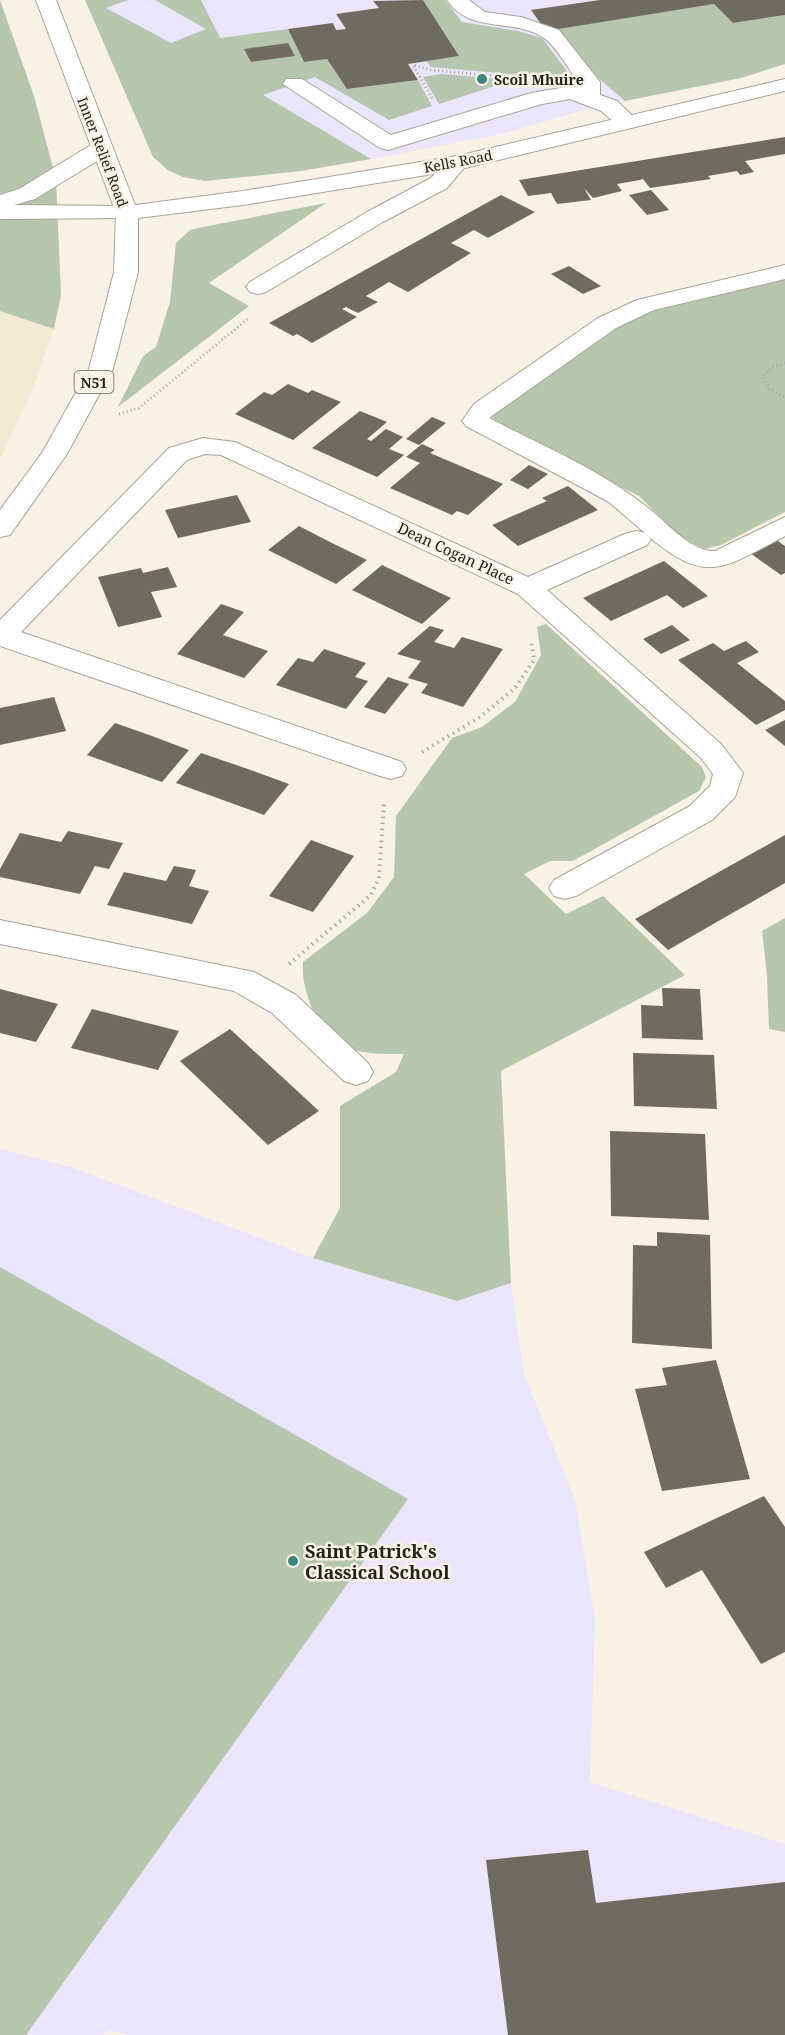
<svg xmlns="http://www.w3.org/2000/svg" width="785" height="2035" font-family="'Noto Serif',serif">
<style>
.built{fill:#f2e9d4}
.education{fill:#eae5fb}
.green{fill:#b5c6ac}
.building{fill:#706b5f}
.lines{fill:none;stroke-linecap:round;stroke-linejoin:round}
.minor-casing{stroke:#a9a396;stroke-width:2}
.major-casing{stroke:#a9a396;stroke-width:2}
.path-far1{stroke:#aea99f;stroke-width:3;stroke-dasharray:1 3;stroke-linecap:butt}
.path{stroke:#aea99f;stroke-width:4;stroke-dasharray:1.5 4.5;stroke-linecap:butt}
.minor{fill:#fff;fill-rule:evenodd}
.major{fill:#fff;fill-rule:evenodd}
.poi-dot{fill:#3c848c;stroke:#f8f2e5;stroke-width:2}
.labels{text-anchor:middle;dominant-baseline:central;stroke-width:5;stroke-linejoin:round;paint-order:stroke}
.far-poi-label{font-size:14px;font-weight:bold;fill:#24211d;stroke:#f8f2e5;text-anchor:start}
.far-street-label{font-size:14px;fill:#24211d;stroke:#f8f2e5}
.shield{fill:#f8f2e5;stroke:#646059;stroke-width:1.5}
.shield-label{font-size:14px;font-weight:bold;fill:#24211d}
.street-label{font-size:15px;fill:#24211d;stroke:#f8f2e5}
.near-poi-label{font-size:18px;font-weight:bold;fill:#24211d;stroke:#f8f2e5;text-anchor:start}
</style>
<rect width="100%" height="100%" fill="#f8f2e5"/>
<path class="built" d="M0,311L54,329L32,390L0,459Z"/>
<g class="education">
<path d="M99,0H785V64L741,78L598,106L501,134L371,159L262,95L106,8Z"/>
<path d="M0,1149L71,1167L313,1258L456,1301L511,1283L524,1374L576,1503L595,1619L590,1782L785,1844V2035H129L108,2030L103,2035H0Z"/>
</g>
<g class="green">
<path d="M0,0L34,96L56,179L61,295L54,329L0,311Z"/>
<path d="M85,0H128L106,8L171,43L206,29L155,0H201L220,38L288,29L304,62L327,59L347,89L418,80L432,106L389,120L315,77L263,95L371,159L301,171L205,181L183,177L168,170L153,157Z"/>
<path d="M423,0H445L462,22L518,31L542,38L570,75L533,76L431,67L426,61L459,56Z"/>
<path d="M714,4L733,23L785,15V64L741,78L625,101L583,65L555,29Z"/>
<path d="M441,74L514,80L439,104L423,77Z"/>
<path d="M326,203L209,283L249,306L118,407L143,356L156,347L170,302L176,243L190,230L198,228Z"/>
<path d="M785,279V512L721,545L705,549L681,538L639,496L537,447L493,422L492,410L614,325L660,307Z"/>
<path d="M546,624L702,767L706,777L699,791L573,861H550L524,874L566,914L603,896L685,975L501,1071L511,1283L457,1301L313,1258L340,1208V1106L396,1072L404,1054C358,1055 326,1051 310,1003C305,988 302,978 303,962L367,913L394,877L396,816L452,738L482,727L515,702L541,655L537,627Z"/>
<path d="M785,918V1032L769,1029L767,975L762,931Z"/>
<path d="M0,1267L408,1499L26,2035H0Z"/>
</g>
<g class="building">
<path d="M423,0L459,56L408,64L418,80L347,89L327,59L304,62L288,29L333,23L336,30L346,29L336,14L379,8L373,1Z"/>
<path d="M600,0H785V15L733,23L714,4L546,31L531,10Z"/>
<path d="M288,43L295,56L251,62L244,49Z"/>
<path d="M785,137V154L745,161L754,172L740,175L737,171L708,176L711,179L650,188L643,179L640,180L617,184L622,191L593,198L584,188L591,200L557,204L551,193L528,196L519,180Z"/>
<path d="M651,190L669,210L647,215L629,195Z"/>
<path d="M501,195L535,212L488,238L474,230L451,243L471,253L408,292L389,282L366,296L378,302L358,313L346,307L342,309L357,317L312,343L297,334L293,336L269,323Z"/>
<path d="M569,266L601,286L583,294L551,274Z"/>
<path d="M288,384L308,393L312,390L341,402L293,440L235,414L264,392L272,395Z"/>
<path d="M360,411L387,422L367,439L371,441L386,429L403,437L389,449L404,455L377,477L312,448Z"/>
<path d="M432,417L446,423L419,445L406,439Z"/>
<path d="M422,444L435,450L430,453L503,484L468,515L457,511L452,515L390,488L420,463L406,457Z"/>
<path d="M529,465L548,474L528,489L510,480Z"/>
<path d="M568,486L598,510L518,546L492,525L547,501L542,498Z"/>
<path d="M237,495L251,522L178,538L165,510Z"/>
<path d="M299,526L332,543L367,560L336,584L268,550Z"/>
<path d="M775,539L785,546V573L781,575L750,553Z"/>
<path d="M664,561L708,596L683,608L667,595L611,621L583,598Z"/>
<path d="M382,565L417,582L451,598L422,624L352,590Z"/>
<path d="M168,567L177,587L151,592L162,617L118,627L98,577L141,568L143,573Z"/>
<path d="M221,604L244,612L223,635L268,651L244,678L177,654Z"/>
<path d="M672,625L690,640L661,654L643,639Z"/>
<path d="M430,626L444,630L434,642L454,648L462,637L503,649L463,707L421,693L428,684L408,678L421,661L397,654Z"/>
<path d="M746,641L759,652L737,663L785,701V710L756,725L678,660L713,643L724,651Z"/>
<path d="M324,649L366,663L355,677L368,681L346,709L276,685L298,658L313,662Z"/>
<path d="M388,677L409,684L385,714L364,707Z"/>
<path d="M54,697L66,731L0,745V708Z"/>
<path d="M785,720V746L765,730Z"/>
<path d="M115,723L152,736L189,750L162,782L87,755Z"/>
<path d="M201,753L245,768L289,784L264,815L176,783Z"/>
<path d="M68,831L123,843L109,869L95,866L80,894L0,877V869L20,833L61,842Z"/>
<path d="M785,835V883L668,950L635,919Z"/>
<path d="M311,840L354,856L313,912L269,896Z"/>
<path d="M174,866L196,870L189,886L209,891L192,924L107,905L124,872L166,881Z"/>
<path d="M662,988L700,989L703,1040L642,1038L641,1005L663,1006Z"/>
<path d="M0,989L58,1004L36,1042L0,1033Z"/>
<path d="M92,1009L179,1031L158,1070L71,1048Z"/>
<path d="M230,1029L319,1111L268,1145L180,1061Z"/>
<path d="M633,1053L714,1055L717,1109L634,1106Z"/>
<path d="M610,1131L705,1134L709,1220L611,1216Z"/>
<path d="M657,1232L710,1235L712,1349L632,1343L633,1245L657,1246Z"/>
<path d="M716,1360L750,1479L662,1491L635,1389L667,1385L662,1368Z"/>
<path d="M764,1496L785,1527V1652L761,1664L702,1570L666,1588L644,1552Z"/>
<path d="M588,1850L596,1903L785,1882V2035H508L486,1860Z"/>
</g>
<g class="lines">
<defs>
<g id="minor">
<path d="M447,0H469L485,12L521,17L559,30L600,82V95L617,101L639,122L636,127H620L601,111L570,99L542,104L388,150L380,148L283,84L286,79H302L391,135L531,93L572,86L578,87V82C570,71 555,45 544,38C513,17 471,35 447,0Z"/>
<path d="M102,141L110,143L113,148L110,153L35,199L14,205L127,206L135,208L138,213L135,218L0,219V195L19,189L94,143Z"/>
<path d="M457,156L465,158L468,163L447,188L383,222L266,292L258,294L250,292L246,287L250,282L367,212L431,178L449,158Z"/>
<path d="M785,265V279L654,310L616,328L489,418C545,447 606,472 653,512C669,525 692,552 715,551L785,517V536C724,568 707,586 648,536L651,539L647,545L547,590L721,744L743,773L735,797L712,820L576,896L565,899L554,896L549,888L554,880L690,806L710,786L713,774L701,758L518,594L221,455L205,454L187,460L21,632L402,762L406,769L402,776L391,779L380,776L0,646V620L169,448L203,438L235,442L528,577L627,533L637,531L645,533L609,502L466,426L462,421L474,404L598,318L637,300Z"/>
<path d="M0,920L254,972L296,995L368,1063L373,1072L368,1081L356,1085L344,1081L272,1013L234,991L0,944Z"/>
</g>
<path id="major" d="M36,0H56L135,205L243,191L457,156L785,79V91L457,170L243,205L138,218V272L113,369L67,454L10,535L0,537V510L42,453L89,369L114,272L116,213Z"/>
</defs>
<use href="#minor" class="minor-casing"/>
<use href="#major" class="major-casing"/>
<g class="path-far1">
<path d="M432,98L413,65L431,70L496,76"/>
<path d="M785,363L772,367L763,377L769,389L785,397"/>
<path d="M119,414L139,408L249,318"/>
</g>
<g class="path">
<path d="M422,752L480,717L515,688L534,660L531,640"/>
<path d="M289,964L371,895L379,878L384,802"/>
</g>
<use href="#minor" class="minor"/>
<use href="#major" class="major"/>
</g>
<g class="poi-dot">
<circle cx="482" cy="79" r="6"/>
<circle cx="293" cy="1561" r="6"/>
</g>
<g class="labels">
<g class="far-poi-label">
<text x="494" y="79">Scoil Mhuire</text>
</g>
<g class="far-street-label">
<text transform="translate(103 152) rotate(69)">Inner Relief Road</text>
<text transform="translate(458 161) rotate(-11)">Kells Road</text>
</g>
<rect class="shield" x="74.5" y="371" width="39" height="22" rx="4.5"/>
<g class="shield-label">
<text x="94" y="382">N51</text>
</g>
<g class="street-label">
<text transform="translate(456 553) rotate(25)">Dean Cogan Place</text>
</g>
<g class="near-poi-label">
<text x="305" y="1551">Saint Patrick's<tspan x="305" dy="21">Classical School</tspan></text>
</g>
</g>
</svg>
